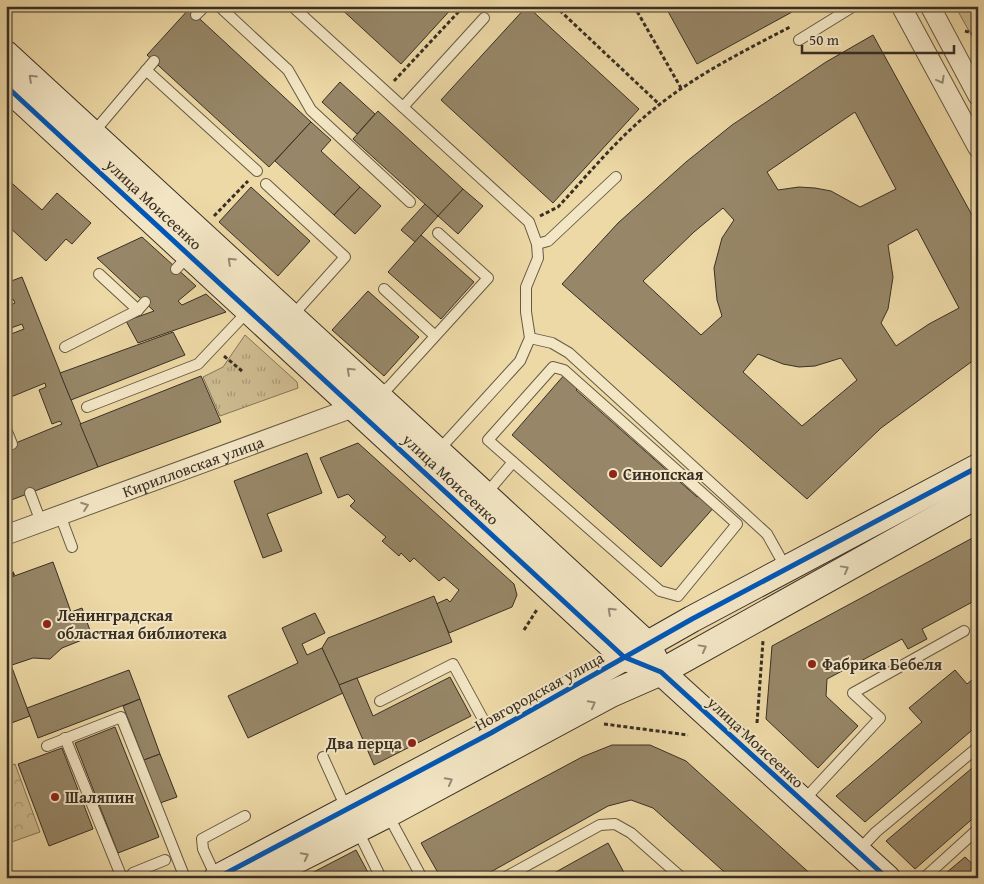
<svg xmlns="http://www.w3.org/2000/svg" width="984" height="884" font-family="'Gentium Book Plus',serif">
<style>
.forest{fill:url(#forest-crowns);stroke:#84765a}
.park{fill:url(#park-tufts);stroke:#84765a}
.building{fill:#978768;stroke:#392f25;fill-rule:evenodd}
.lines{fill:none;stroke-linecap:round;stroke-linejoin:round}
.lane-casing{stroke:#665a45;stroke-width:12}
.street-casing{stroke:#665a45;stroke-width:21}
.secondary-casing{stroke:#392f25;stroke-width:28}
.path{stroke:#392f25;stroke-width:3;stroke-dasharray:4 2.5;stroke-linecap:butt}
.lane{stroke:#f3e6c5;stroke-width:10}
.street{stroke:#f3e6c5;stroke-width:19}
.secondary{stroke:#f3e6c5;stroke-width:26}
.cycleway-casing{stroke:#f3e6c5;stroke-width:8}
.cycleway{stroke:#0057b8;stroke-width:5}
.oneway{stroke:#968a75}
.poi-dot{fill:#8f2418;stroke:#f3e6c5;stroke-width:2}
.labels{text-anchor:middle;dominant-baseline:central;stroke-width:4;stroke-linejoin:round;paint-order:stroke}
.street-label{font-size:16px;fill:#392f25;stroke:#f3e6c5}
.poi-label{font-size:16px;font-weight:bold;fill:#392f25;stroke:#f3e6c5;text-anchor:start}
</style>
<defs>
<pattern id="forest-crowns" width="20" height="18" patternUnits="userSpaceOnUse" patternTransform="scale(1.25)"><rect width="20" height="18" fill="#cebc90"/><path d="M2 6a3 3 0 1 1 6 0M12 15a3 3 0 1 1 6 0" fill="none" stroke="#a89975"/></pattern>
<pattern id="park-tufts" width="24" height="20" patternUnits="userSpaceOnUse" patternTransform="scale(1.25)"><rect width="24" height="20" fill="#cebc90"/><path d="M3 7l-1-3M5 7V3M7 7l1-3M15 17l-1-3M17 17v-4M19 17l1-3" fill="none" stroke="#a89975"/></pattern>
</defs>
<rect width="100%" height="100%" fill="#edd9a6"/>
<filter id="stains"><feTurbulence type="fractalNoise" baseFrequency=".004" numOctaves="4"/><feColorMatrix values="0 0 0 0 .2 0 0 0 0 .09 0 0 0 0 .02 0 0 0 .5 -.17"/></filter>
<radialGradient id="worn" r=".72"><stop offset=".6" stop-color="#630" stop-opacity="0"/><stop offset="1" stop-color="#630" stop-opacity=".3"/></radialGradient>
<path class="forest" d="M15,764L40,832L6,844V767Z"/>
<g class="park">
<path d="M955,6H978V47Z"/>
<path d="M245,335L297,382L298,388L220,416L203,377L223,367Z"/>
</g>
<g class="building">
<path d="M338,6H454L401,64Z"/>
<path d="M527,6L639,109L553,203L441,100Z"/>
<path d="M665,6H803L697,64Z"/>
<path d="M189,9L311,122L269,167L147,55Z"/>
<path d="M873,35L978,226V357L881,428L807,499L562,284L618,223L686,162L732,125L826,62ZM855,112L896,189L860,207L831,191L815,188L799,187L778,190L767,172ZM723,208L734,220L722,238L714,268L717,300L722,316L701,335L643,281L694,232ZM917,229L959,308L929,324L896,346L881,323L888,309L893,277L888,245ZM758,354L783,364L799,367L815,366L841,358L857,380L802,426L743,372Z"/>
<path d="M340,82L375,114L357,134L322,102Z"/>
<path d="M378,111L463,189L438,216L353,139Z"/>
<path d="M311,122L331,140L321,151L360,187L334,215L275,161Z"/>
<path d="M6,178L42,210L57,193L91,223L72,244L66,239L46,261L6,224Z"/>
<path d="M251,187L310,241L278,276L219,222Z"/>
<path d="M360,187L381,206L355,234L334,215Z"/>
<path d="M463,189L483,206L458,234L438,216Z"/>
<path d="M425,204L438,216L415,242L401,230Z"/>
<path d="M421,235L474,282L441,319L388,272Z"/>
<path d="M142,237L196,286L178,301L182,305L206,294L226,312L138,343L126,321L154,311L97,258Z"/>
<path d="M22,277L98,467L6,502V447L62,424L60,421L52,424L39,390L46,387L45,383L6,399V336L24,329L22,324L11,328L6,316V307L15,303L13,299L6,301V283Z"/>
<path d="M368,291L419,337L384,376L332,330Z"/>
<path d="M173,332L185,355L71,400L60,373Z"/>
<path d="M565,374L579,387L576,390L697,497L701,492L716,505L661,567L512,435Z"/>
<path d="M201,376L221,422L98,467L80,424Z"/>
<path d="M358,443L514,584L517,595L512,607L449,633L436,604L447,599L450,602L459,590L444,577L439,581L414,558L410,562L401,553L399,556L382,541L386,537L350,506L355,501L348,494L338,498L320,458Z"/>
<path d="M307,453L322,493L267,514L282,551L263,558L234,481Z"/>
<path d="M978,535V599L922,629L927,639L908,649L902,639L827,679L826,696L858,726L818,768L766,719L772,646Z"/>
<path d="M53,562L71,612L82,608L92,636L62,648L50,659L33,658L6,667V579Z"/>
<path d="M434,596L452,642L339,685L322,648L328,638Z"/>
<path d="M315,613L325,633L302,644L307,655L322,648L343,693L248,738L228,696L298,663L282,628Z"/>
<path d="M11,665L30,716L6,725V667Z"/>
<path d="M129,670L140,699L38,738L27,708Z"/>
<path d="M955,670L967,684L978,675V725L865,822L836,796L922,722L909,708Z"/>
<path d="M450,677L471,716L374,765L339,685L357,678L373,716Z"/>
<path d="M140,699L160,754L144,760L123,706Z"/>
<path d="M115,727L159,837L118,853L75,743Z"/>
<path d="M612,745H650L686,761L815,878H731L653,808L631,800L608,806L480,878H441L421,843L582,757Z"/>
<path d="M62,748L93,829L49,846L18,764Z"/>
<path d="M160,754L177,797L160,803L144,760Z"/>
<path d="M978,763V814L915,869L886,841Z"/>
<path d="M608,843L627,878H545Z"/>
<path d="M356,850L371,878H302Z"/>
<path d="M965,857L978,869V878H940Z"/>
</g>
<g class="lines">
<defs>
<g id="lane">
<path d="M219,6L288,70L311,110L410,202"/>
<path d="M292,6L529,222L537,244L538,258L526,287V312L530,338L520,361L437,452"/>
<path d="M196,15L205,6"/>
<path d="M799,40L854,6"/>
<path d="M146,70L257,171"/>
<path d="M403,107L484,18"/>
<path d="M93,133L154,61"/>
<path d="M266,184L345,257L292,316"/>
<path d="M537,244L548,241L616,177"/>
<path d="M176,269L189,255"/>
<path d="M99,274L138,310"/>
<path d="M384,289L434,335"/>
<path d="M530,338L552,343L569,353L767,534L786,568"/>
<path d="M65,347L138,310L145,302"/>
<path d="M553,367L564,370L737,524L678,596L660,591L488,440Z"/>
<path d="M377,395L389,387L488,278L438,233"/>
<path d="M87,407L198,364L249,310"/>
<path d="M6,429L12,444"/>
<path d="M30,493L41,522"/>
<path d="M486,494L513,462"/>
<path d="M60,515L72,547"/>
<path d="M380,701L453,664L490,732"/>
<path d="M65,738L122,878"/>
<path d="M47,746L121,717L185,878"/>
<path d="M323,757L347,810"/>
<path d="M803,801L880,718L853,693L964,631"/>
<path d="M388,815L422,878"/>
<path d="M357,829L381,878"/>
<path d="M858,851L876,832L978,747"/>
<path d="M216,877L203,849L202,839L245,816"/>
<path d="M129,878L133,873L165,860"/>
<path d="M504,878L600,825L615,824L631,833L682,878"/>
<path d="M924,878L978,829"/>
</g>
<g id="street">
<path d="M901,6L978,148"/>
<path d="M930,6L978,96"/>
<path id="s1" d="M6,535L363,404"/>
</g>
<g id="secondary">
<path d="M6,54L647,644L661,672"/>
<path d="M6,86L624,657L661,672L887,878"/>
<path d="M217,878L491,733L692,619L978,467"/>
<path d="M261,878L388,814L611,694L661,672L978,495"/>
</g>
</defs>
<use href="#lane" class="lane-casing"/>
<use href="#street" class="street-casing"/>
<use href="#secondary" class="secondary-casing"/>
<g class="path">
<path d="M555,6L659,104"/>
<path d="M634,6L681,88"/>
<path d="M965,31L978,35"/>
<path d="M394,81L464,6"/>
<path d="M214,216L248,181"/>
<path d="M540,216L558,207C585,178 612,145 642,119C686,80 738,54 790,27"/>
<path d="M224,356L242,371"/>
<path d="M12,572L14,576"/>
<path d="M524,630L538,608"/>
<path d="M757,723L763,641"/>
<path d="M604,724L688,735"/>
</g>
<use href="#lane" class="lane"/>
<use href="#street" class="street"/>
<use href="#secondary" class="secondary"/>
<defs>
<g id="cycleway">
<path d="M6,86L624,657L661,672L887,878"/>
<path d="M217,878L491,733L692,619L978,467"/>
</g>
</defs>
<use href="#cycleway" class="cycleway-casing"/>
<use href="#cycleway" class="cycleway"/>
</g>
<defs><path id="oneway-chevron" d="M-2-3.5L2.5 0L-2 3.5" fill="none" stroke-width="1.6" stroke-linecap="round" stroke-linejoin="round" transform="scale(1.25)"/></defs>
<g class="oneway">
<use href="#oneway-chevron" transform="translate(32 78) rotate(-137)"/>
<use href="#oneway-chevron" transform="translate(941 80) rotate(61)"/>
<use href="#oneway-chevron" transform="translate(231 261) rotate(-137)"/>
<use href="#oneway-chevron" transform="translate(350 371) rotate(-137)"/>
<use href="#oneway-chevron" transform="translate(85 506) rotate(-20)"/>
<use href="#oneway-chevron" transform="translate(845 569) rotate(-29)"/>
<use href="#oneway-chevron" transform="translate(611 611) rotate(-137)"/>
<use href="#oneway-chevron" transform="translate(703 648) rotate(-29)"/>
<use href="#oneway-chevron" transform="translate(592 704) rotate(-28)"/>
<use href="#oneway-chevron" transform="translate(449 781) rotate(-28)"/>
<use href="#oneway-chevron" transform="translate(305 856) rotate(-27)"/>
</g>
<g class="poi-dot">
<circle cx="613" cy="474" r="5"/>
<circle cx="47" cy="624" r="5"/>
<circle cx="812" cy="664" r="5"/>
<circle cx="412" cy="743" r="5"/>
<circle cx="55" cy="797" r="5"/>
</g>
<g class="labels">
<g class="street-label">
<text transform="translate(154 204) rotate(43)">улица Моисеенко</text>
<text stroke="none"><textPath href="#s1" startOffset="199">Кирилловская улица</textPath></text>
<text transform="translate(451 479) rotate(43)">улица Моисеенко</text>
<text transform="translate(539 691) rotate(-29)">Новгородская улица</text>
<text transform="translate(756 742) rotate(43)">улица Моисеенко</text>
</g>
<g class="poi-label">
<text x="623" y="474">Синопская</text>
<text x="57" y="615">Ленинградская<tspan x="57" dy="18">областная библиотека</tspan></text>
<text x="822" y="664">Фабрика Бебеля</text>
<text x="402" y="743" text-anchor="end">Два перца</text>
<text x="65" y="797">Шаляпин</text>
</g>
</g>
<rect width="984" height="884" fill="none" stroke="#edd9a6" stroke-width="25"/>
<rect x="8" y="8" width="969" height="869" fill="none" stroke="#392f25" stroke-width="2.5"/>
<rect x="12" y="12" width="959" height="859" fill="none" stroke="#392f25"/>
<path d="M802 45v8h152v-8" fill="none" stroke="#392f25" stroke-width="2.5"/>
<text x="809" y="45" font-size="15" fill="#392f25" stroke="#f3e6c5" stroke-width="4" paint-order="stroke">50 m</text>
<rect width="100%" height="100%" filter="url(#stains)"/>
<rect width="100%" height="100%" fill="url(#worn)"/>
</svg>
